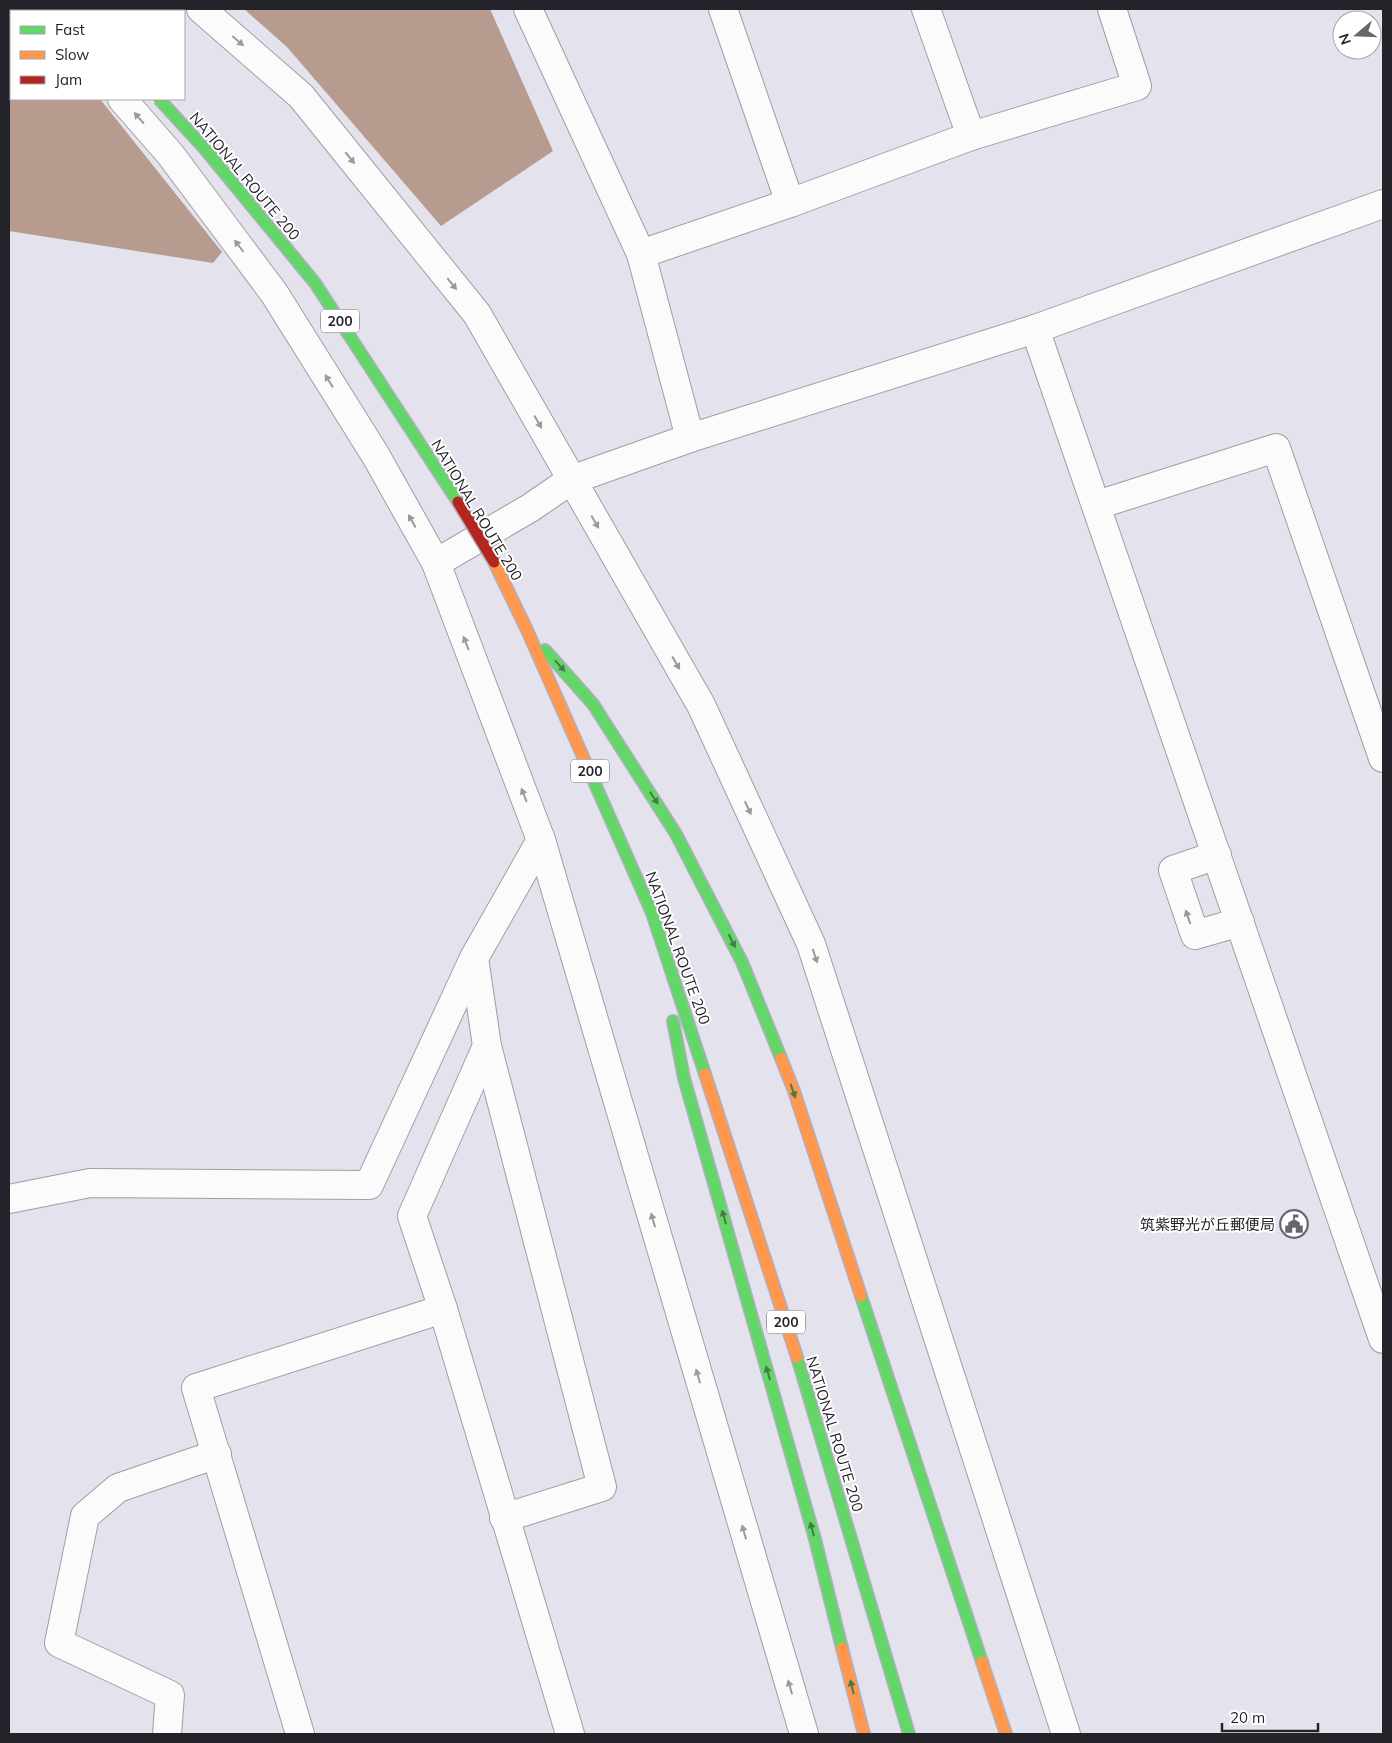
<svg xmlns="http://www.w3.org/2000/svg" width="1392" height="1743" font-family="Mulish,'Noto Sans JP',sans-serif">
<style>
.water{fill:#b69b8e}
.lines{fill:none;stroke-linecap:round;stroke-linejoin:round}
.street-casing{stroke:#9f9ea5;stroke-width:30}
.fast-casing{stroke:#b2aec1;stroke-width:14}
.slow-casing{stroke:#b2aec1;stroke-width:14}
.street{stroke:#fbfbfc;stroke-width:28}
.fast{stroke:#63d668;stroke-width:11}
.slow{stroke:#ff974d;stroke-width:11}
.fast-bridge-casing{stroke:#b2aec1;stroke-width:14;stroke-linecap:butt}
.jam-bridge-casing{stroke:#b2aec1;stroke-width:14;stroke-linecap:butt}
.fast-bridge{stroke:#63d668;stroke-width:11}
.jam-bridge{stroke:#b3261e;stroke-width:11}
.oneway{fill:#9a9a9d}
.oneway2{fill:#447c48}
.labels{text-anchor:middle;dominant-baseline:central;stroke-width:4;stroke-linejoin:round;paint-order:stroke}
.shield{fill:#fff;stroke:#666569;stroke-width:1}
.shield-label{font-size:14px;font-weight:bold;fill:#242329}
.street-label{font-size:15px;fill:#242329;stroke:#fff}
.poi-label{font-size:15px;fill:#242329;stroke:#fff;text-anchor:end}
</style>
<rect width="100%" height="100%" fill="#e4e2ec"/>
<g class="water">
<path d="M9,9H18L21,11H11V99H100L222,252L213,263L9,231Z"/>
<path d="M244,9H490L553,151L441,226L287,47Z"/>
</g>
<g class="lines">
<defs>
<g id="street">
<path d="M43,9L46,11"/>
<path d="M201,9L301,96L477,314L701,705L811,944L1066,1734"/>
<path d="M528,9L641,254L690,438"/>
<path d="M723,9L790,203"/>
<path d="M926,9L971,136"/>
<path d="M122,99L170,154L274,293L376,456L436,563L541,840L804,1734"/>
<path d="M641,254L790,203L971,136L1137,86L1112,9"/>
<path d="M1035,329L1383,1339"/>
<path d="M1097,505L1276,448L1383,758"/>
<path d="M436,563L530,508L571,480L690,438L1035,329L1383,204"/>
<path d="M1217,855L1173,870L1195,935L1240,922"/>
<path d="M474,958L487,1046L602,1487L504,1518"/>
<path d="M487,1046L412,1216L443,1309L570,1734"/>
<path d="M9,1199L90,1183L369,1185L474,958L541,840"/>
<path d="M167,1734L170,1695L59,1643L85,1516L118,1488L217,1454"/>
<path d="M300,1734L196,1388L443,1309"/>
</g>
<g id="fast">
<path d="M79,9L81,11"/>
<path d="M545,650L593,704L676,834L742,962L781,1058"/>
<path d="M584,759L652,913L705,1074"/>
<path d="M673,1021L684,1078L815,1539L842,1648"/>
<path d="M861,1296L982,1662"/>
<path d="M797,1357L909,1734"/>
</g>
<g id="slow">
<path d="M494,562L527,630L584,759"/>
<path d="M781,1058L794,1091L861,1296"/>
<path d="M705,1074L797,1357"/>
<path d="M842,1648L864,1734"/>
<path d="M982,1662L1006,1734"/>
</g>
</defs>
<use href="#street" class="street-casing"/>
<use href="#fast" class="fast-casing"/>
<use href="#slow" class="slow-casing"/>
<use href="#street" class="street"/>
<use href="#fast" class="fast"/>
<use href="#slow" class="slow"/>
<defs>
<path id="fast-bridge" d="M159,99L204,148L315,283L458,502"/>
<path id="jam-bridge" d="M458,502L494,562"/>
</defs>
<use href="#fast-bridge" class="fast-bridge-casing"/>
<use href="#jam-bridge" class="jam-bridge-casing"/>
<use href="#fast-bridge" class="fast-bridge"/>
<use href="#jam-bridge" class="jam-bridge"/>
</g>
<defs><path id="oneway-solid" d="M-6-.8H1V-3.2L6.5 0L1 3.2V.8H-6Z" transform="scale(1.25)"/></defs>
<g class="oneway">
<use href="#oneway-solid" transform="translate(238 41) rotate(41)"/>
<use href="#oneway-solid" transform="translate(139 118) rotate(-131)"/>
<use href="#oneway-solid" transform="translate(350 158) rotate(51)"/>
<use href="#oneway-solid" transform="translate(239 246) rotate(-127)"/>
<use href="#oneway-solid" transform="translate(452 284) rotate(51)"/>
<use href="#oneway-solid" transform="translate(329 381) rotate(-122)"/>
<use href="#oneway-solid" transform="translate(538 422) rotate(60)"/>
<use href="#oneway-solid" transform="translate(412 521) rotate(-119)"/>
<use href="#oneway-solid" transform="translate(595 522) rotate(60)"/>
<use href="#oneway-solid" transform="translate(466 643) rotate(-111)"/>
<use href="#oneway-solid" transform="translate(676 663) rotate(60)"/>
<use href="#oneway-solid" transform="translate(524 795) rotate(-111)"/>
<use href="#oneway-solid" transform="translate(748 808) rotate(65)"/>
<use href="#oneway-solid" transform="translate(1188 917) rotate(-109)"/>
<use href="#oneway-solid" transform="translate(815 956) rotate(72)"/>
<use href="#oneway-solid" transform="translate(653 1220) rotate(-106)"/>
<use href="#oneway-solid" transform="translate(698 1376) rotate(-106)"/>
<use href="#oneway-solid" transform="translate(744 1532) rotate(-106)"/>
<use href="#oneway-solid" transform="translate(790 1687) rotate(-106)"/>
</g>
<g class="oneway2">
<use href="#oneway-solid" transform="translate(560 666) rotate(48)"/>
<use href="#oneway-solid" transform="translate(654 798) rotate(57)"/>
<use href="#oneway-solid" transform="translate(732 941) rotate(63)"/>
<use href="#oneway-solid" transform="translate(793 1091) rotate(70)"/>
<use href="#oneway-solid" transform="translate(724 1217) rotate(-106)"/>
<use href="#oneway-solid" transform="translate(768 1373) rotate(-106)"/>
<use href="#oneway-solid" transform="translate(812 1529) rotate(-106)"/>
<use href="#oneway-solid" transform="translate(852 1687) rotate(-104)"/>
</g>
<defs>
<symbol id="civic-ring" viewBox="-11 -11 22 22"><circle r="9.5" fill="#fff" stroke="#67666d" stroke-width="1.5"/><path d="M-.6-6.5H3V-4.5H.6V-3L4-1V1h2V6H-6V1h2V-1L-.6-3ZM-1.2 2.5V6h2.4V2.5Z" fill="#67666d"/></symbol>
</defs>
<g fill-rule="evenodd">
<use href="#civic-ring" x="1278" y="1208" width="32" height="32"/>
</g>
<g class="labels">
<g class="shield">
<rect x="321" y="309.5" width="38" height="23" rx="4"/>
<rect x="571" y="759.5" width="38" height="23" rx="4"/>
<rect x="767" y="1310.5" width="38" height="23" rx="4"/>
</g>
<g class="shield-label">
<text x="340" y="321">200</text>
<text x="590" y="771">200</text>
<text x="786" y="1322">200</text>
</g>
<g class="street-label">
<text transform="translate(245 176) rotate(50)">NATIONAL ROUTE 200</text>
<text transform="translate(477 510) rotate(59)">NATIONAL ROUTE 200</text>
<text transform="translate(678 948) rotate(70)">NATIONAL ROUTE 200</text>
<text transform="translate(835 1434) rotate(73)">NATIONAL ROUTE 200</text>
</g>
<g class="poi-label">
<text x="1275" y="1224">筑紫野光が丘郵便局</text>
</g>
</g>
<rect width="1392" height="1743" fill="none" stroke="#242329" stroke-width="20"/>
<rect x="10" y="10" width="175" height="90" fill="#ffffff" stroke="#a7a7a9"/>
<rect x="20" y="26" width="25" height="8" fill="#63d668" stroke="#a7a7a9"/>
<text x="55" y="35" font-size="15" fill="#242329">Fast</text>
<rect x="20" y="51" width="25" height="8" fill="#ff974d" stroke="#a7a7a9"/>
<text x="55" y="60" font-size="15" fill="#242329">Slow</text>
<rect x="20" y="76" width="25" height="8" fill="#b3261e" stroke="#a7a7a9"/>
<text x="55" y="85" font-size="15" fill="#242329">Jam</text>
<g transform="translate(1357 35) rotate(251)"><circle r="24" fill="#ffffff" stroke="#a7a7a9"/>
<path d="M0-4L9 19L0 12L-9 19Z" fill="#67666d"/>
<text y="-8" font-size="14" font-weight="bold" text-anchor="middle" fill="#242329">N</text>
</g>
<path d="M1222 1723v8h96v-8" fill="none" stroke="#242329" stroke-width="2.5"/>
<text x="1230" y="1723" font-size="15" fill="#242329" stroke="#ffffff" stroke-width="4" paint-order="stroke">20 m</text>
</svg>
